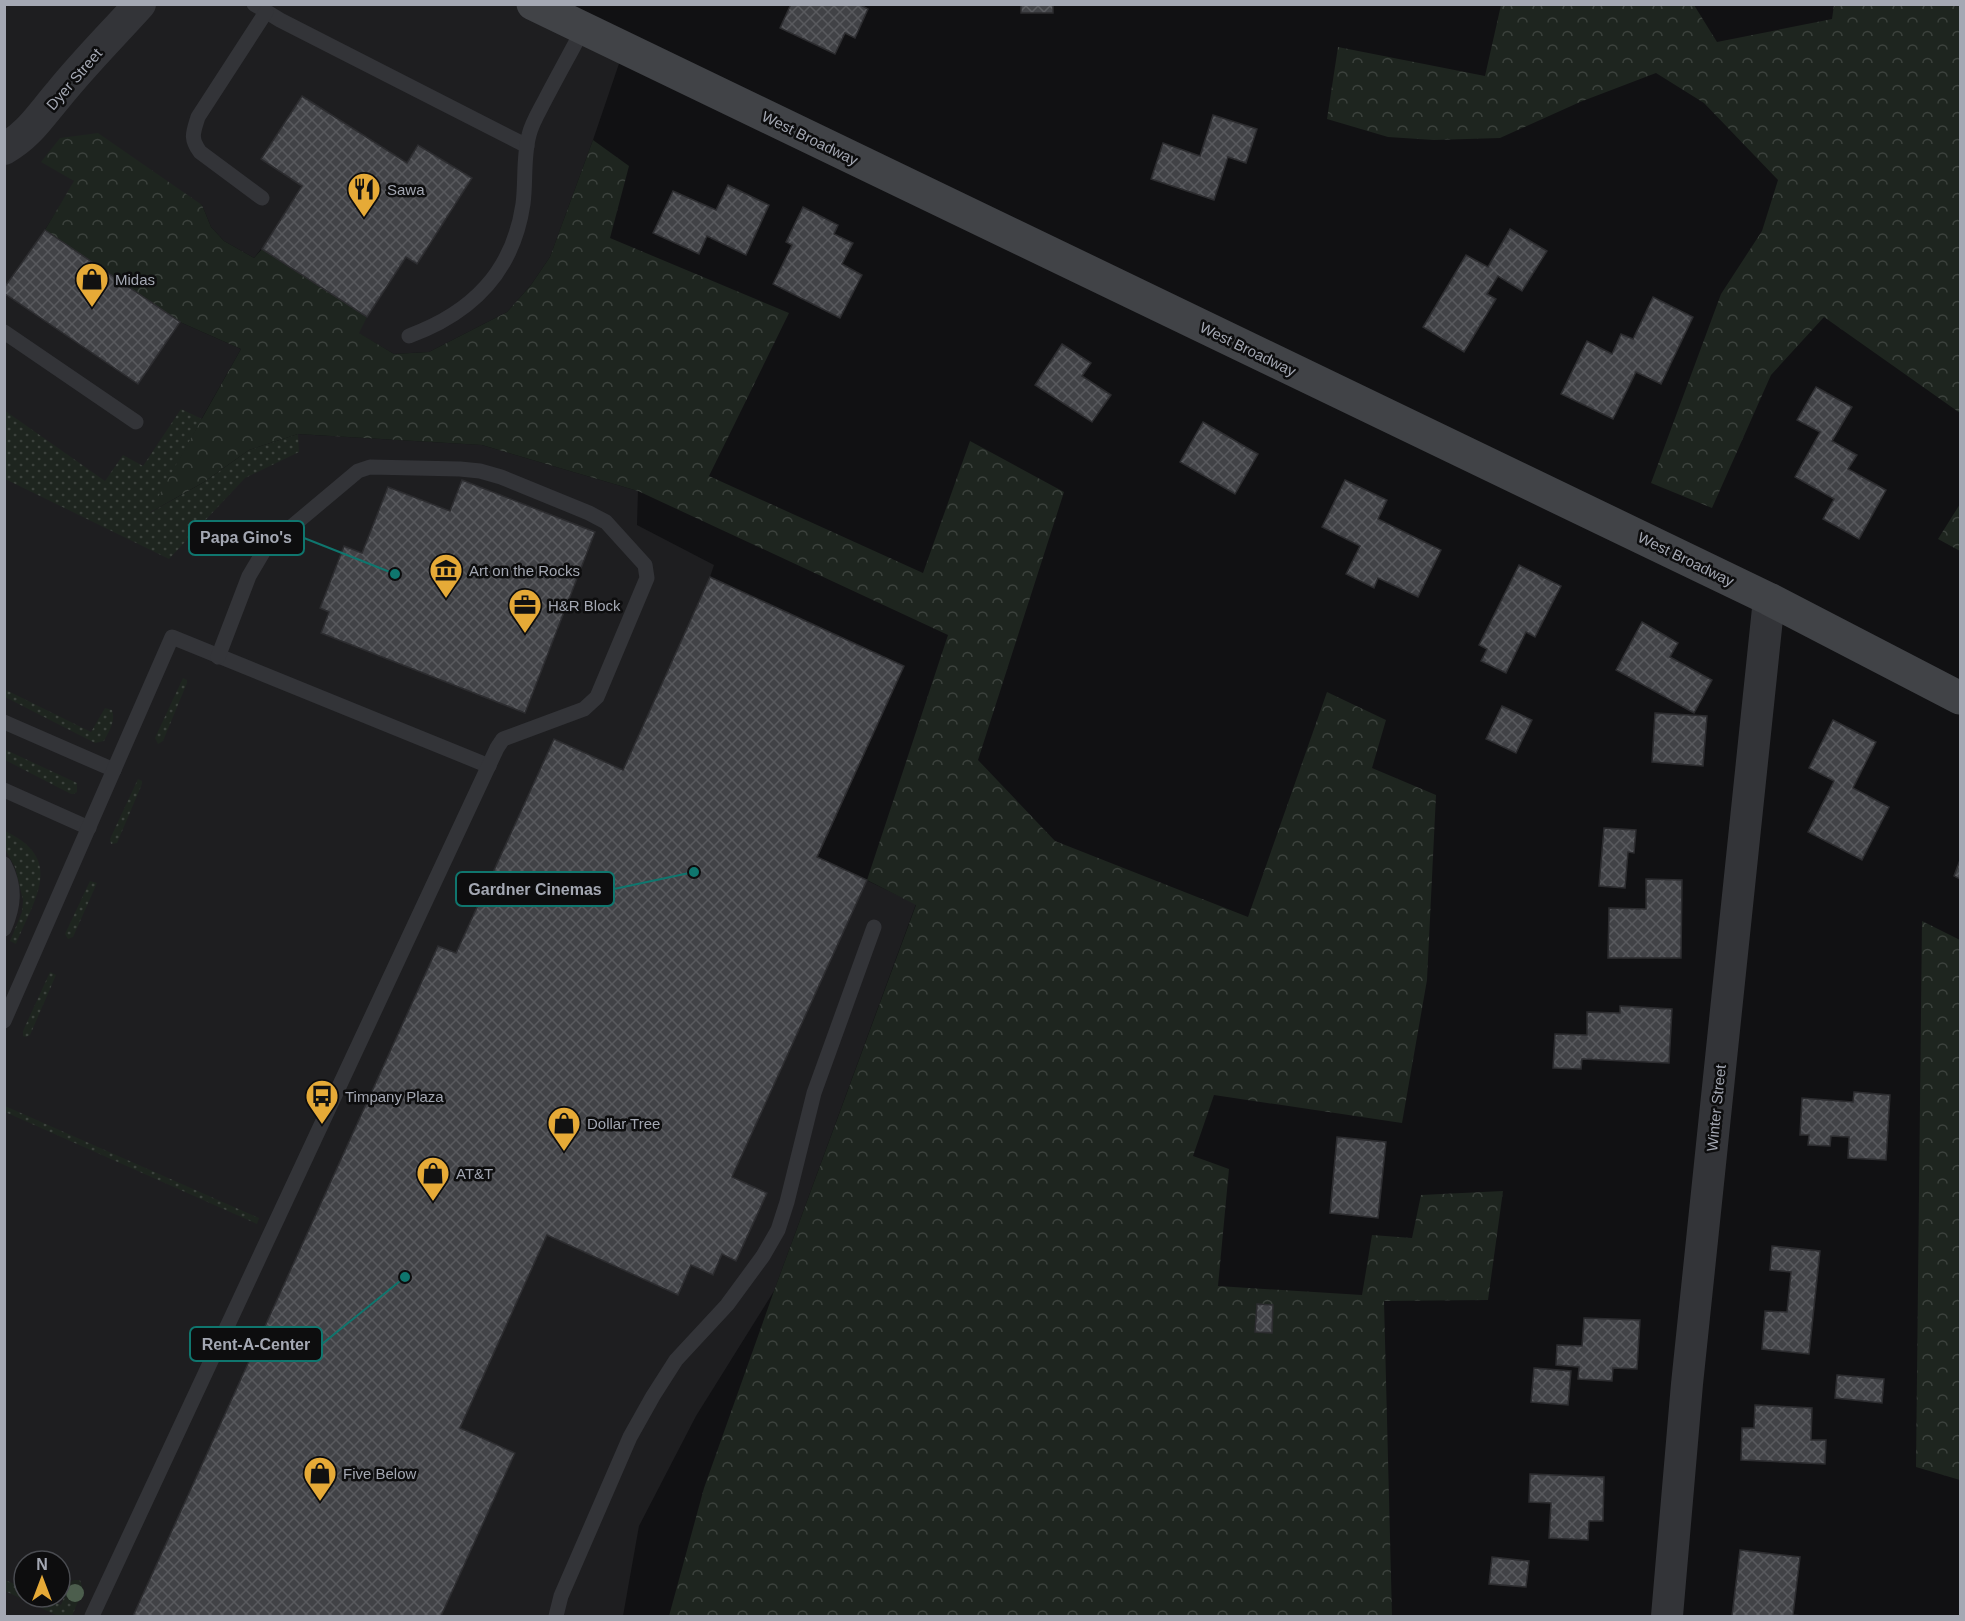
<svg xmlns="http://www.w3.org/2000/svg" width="1965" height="1621" font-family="Helvetica,sans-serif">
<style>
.built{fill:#1e1e20;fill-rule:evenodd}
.grass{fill:url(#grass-dots)}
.forest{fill:url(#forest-crowns)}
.building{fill:url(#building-cross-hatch);stroke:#2c2c2f;stroke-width:1.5}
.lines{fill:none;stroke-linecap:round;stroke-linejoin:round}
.service{stroke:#333438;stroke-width:15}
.minor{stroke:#333438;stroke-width:32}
.secondary{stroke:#414347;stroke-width:33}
.tree{fill:#4c5e4d}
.labels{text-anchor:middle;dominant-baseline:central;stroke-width:5;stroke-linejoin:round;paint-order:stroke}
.street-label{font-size:15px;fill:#a4a8b3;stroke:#0d0d0e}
.poi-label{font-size:15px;fill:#a4a8b3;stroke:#0d0d0e;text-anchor:start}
.leader{fill:none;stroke:#0f766e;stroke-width:2}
.callout-dot{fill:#0f766e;stroke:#0d0d0e;stroke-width:2}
.callout{fill:#0d0d0e;stroke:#0f766e;stroke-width:2}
.callout-label{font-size:16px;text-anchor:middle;font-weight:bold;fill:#a4a8b3}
</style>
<defs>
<pattern id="grass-dots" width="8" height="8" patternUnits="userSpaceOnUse" patternTransform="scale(1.5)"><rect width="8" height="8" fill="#1e251f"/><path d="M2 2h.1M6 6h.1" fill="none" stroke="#3c423d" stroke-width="1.8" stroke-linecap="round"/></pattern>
<pattern id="forest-crowns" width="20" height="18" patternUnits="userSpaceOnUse" patternTransform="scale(1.5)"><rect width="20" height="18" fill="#1e251f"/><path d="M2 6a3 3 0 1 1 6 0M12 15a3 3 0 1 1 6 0" fill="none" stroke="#3c423d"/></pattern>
<pattern id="building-cross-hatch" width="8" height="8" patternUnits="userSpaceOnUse" patternTransform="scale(1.5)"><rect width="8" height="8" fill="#414246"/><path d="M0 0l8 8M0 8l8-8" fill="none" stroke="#595a5e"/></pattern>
</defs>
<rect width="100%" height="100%" fill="#111113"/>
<path class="built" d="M5,5H533L624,49L593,140L550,257L531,285L507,312L429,352L394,354L358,333L367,316L261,249L254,258L224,241L211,227L202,205L42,161L75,181L45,230L180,322L241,349L149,512L298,434L482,445L638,491L637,525L714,565L710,577L904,666L818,857L916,904L774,1291L696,1416L639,1526L623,1616H5ZM24,1561H60V1597H24Z"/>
<g class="grass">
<path d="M181,409L202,419L150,513L204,482L249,450L298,434L299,452L245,478L169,559L5,479L4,410L105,481L123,455L143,466Z"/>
<path d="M183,678L187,680V683L163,741L158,744L155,738Z"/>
<path d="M4,689L91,732L105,708L112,710C116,721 109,731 104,741L95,743L5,697Z"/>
<path d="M4,749L77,783V792L74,794H71L5,760Z"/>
<path d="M138,779L142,781V784L117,843L111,844L110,839Z"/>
<path d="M5,831C65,859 35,898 16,944L10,941L22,912L23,900L15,867L5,849Z"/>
<path d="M90,881L97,883L73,937L68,939L65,934Z"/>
<path d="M50,972L56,975L30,1035L26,1037L23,1036V1031Z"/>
<path d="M5,1106L259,1218L257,1224L5,1112Z"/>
<path d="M5,1580L24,1588V1597H44L61,1605L70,1582L74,1580H80L83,1589L72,1616H55L56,1615L5,1591Z"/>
</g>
<g class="forest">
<path d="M1501,5H1694L1717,42L1832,19L1834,5H1960V413L1824,317L1771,375L1712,508L1651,483L1721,294L1762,231L1778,180L1704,103L1656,73L1580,102L1500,138L1434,140L1388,137L1327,119L1338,47L1485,76Z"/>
<path d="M98,133L202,205L211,227L224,241L254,258L262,249L367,317L359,333L394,354L429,352L507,312L531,285L550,257L593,140L629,166L610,238L789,313L709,476L923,573L970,441L1064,492L978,760L1055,841L1248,917L1327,692L1386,720L1372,768L1436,795L1427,980L1402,1123L1214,1095L1193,1156L1229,1169L1218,1286L1362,1295L1372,1235L1412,1238L1421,1195L1503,1191L1488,1300L1384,1301L1392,1616H669L704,1488L774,1291L916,905L867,880L948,635L638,491L482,445L298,434L249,450L204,482L149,513L241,349L180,322L45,230L74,181L41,162L60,138Z"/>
<path d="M1960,504V551L1938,539Z"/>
<path d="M1922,921L1960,940V1480L1916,1467Z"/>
</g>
<g class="building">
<path d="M791,4H859L868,9L855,38L845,33L835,54L780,28Z"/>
<rect x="1021" y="4" width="32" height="9"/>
<path d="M302,96L407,163L418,145L472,178L417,264L406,257L367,317L262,249L302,186L261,159Z"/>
<path d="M1213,115L1257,129L1246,163L1228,157L1214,200L1151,179L1163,143L1200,156Z"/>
<path d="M728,185L769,205L746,255L707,236L699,254L653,233L673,191L716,210Z"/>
<path d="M803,207L838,225L834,234L853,243L842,264L862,275L840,318L773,284L792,245L786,242Z"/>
<path d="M1510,229L1547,251L1522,291L1498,276L1487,294L1496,299L1464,352L1423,327L1466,255L1488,267Z"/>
<path d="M45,230L180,322L138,384L4,293V288Z"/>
<path d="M1653,297L1693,317L1661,384L1636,372L1613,419L1561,394L1587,341L1612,354L1621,334L1633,339Z"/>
<path d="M1062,344L1091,363L1082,376L1111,395L1092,422L1035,385Z"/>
<path d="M1816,387L1852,407L1832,441L1857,455L1848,469L1886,490L1859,539L1823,519L1834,499L1795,477L1820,432L1797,420Z"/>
<path d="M1203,422L1258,454L1235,494L1180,462Z"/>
<path d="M462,480L595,532L525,713L321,633L329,612L320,608L344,546L362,553L388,487L450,511Z"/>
<path d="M1345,480L1387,500L1378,519L1441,550L1418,597L1378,578L1374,588L1346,574L1360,546L1322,527Z"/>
<path d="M1519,565L1561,586L1535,637L1526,632L1506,673L1481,661L1487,649L1479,645Z"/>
<path d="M710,577L904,666L817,857L867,880L732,1177L767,1193L736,1261L722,1254L713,1275L691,1265L678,1295L547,1235L460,1428L515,1453L441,1616H133L438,946L456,953L554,739L623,770Z"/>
<path d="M1642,622L1678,643L1670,657L1712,680L1694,713L1616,670Z"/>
<path d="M1502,706L1532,720L1516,753L1486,739Z"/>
<path d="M1655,713L1707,716L1703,766L1652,762Z"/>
<path d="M1833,720L1876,742L1853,788L1889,807L1862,860L1808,832L1834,781L1809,768Z"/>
<path d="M1604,828L1636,830L1634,853L1628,852L1625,888L1599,886Z"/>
<path d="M1960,860V879L1954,876Z"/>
<path d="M1646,879L1682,880L1681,958H1608L1609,908L1646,909Z"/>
<path d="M1620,1006L1672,1009L1669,1063L1582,1059L1581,1069L1553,1068L1555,1034L1587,1035V1012L1620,1013Z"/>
<path d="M1854,1092L1890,1095L1886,1160L1848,1158L1849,1137L1831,1136L1830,1146L1808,1145L1809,1135H1800L1802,1098L1853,1102Z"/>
<path d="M1337,1137L1386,1142L1378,1218L1330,1213Z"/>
<path d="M1772,1246L1820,1251L1809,1354L1762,1349L1765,1311L1787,1312L1791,1272L1770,1270Z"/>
<path d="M1257,1304L1273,1305L1272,1333L1255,1332Z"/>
<path d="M1584,1318L1640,1320L1637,1369L1613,1368L1612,1381L1578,1379L1579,1367L1556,1365L1557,1345L1582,1346Z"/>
<path d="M1534,1368L1571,1371L1568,1405L1531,1402Z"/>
<path d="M1837,1375L1884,1379L1882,1403L1835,1398Z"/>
<path d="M1755,1405L1812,1408L1811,1440H1826L1825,1464L1741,1460L1742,1428H1754Z"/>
<path d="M1530,1474L1604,1477L1603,1521H1589L1588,1540L1549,1538L1551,1503L1529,1502Z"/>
<path d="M1740,1550L1800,1557L1793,1615L1802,1616H1732Z"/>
<path d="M1492,1557L1529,1561L1526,1587L1489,1584Z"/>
</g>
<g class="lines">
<g class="service">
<path d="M254,4L280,20L527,146"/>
<path d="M262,198L200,152C190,138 193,133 198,117L266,12"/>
<path d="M4,332L136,422"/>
<path d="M409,336C472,313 513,272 523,204C526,182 523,157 529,135C532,122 540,110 546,98C558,75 571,52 583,29"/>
<path d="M4,722L114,770"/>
<path d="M4,790L89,828"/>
<path d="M4,864C16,887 14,906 4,929"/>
<path d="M4,1021L172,637L489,766"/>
<path d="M92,1616L497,748L503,739L584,709L597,697L647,578L645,565L606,522L589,513L501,477L480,471L460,469L370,467L358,471L265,549L249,576L218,657"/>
<path d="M556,1616L561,1596L630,1437L653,1396L676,1360L727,1305L763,1256L778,1230L787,1202L814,1093L874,927"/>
</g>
<g class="minor">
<path d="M4,149C29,135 41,115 59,94C84,63 113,34 140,4"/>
<path d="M1667,1616L1687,1384L1769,599"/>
</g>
<path class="secondary" d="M533,4L1769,599L1960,698"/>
</g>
<circle class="tree" cx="75" cy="1593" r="9"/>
<defs>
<symbol id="restaurant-pin" viewBox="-11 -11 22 30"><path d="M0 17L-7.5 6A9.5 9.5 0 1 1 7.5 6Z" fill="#e6aa37" stroke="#0d0d0e"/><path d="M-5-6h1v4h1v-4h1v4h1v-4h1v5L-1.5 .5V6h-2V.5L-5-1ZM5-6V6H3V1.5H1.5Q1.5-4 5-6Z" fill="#111"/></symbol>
<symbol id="shop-pin" viewBox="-11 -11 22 30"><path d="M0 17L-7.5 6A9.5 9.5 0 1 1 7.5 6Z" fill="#e6aa37" stroke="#0d0d0e"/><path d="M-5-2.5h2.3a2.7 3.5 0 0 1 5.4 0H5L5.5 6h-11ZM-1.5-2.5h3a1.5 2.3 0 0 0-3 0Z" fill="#111"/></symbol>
<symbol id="museum-pin" viewBox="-11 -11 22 30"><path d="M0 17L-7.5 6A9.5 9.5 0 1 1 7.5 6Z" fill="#e6aa37" stroke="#0d0d0e"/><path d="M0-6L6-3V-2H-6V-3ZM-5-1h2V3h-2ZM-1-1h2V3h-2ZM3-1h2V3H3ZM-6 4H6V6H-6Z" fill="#111"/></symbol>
<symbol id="office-pin" viewBox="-11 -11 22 30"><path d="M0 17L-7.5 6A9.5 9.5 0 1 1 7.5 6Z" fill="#e6aa37" stroke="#0d0d0e"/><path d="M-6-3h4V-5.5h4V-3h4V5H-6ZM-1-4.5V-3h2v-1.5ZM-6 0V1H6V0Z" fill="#111"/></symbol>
<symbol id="bus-pin" viewBox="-11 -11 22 30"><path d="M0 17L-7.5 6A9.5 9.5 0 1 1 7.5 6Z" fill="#e6aa37" stroke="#0d0d0e"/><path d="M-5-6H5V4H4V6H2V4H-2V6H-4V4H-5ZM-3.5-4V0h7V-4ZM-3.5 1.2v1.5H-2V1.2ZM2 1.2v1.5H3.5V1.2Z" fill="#111"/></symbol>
</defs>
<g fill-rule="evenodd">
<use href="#restaurant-pin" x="345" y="170" width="38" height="52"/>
<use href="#shop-pin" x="73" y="260" width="38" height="52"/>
<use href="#museum-pin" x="427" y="551" width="38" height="52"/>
<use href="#office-pin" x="506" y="586" width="38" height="52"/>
<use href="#bus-pin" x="303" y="1077" width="38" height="52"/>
<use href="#shop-pin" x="545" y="1104" width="38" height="52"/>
<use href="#shop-pin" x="414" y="1154" width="38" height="52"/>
<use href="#shop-pin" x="301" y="1454" width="38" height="52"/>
</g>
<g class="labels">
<g class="street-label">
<text transform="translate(74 79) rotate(-49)">Dyer Street</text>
<text transform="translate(810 138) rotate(26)">West Broadway</text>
<text transform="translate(1248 349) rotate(26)">West Broadway</text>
<text transform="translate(1686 559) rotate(26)">West Broadway</text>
<text transform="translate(1716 1108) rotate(-84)">Winter Street</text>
</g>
<g class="poi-label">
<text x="387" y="189">Sawa</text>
<text x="115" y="279">Midas</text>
<text x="469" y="570">Art on the Rocks</text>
<text x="548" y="605">H&amp;R Block</text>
<text x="345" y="1096">Timpany Plaza</text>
<text x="587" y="1123">Dollar Tree</text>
<text x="456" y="1173">AT&amp;T</text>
<text x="343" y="1473">Five Below</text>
</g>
</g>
<path class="leader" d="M395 574L304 538M694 872L614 889M405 1277L322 1344"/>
<g class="callout-dot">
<circle cx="395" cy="574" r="6"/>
<circle cx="694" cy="872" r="6"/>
<circle cx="405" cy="1277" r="6"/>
</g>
<g class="callout">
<rect x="189" y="521" width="115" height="34" rx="6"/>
<rect x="456" y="872" width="158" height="34" rx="6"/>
<rect x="190" y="1327" width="132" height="34" rx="6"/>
</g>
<g class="callout-label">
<text x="246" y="543">Papa Gino's</text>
<text x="535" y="895">Gardner Cinemas</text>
<text x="256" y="1350">Rent-A-Center</text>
</g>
<rect width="1965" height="1621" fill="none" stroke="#a4a8b3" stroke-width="12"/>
<g transform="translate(42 1579)"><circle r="28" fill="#0d0d0e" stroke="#494b50" stroke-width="1.5"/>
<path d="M0-4.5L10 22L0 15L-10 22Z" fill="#e6aa37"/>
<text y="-9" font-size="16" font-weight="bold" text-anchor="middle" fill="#a4a8b3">N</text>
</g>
</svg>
